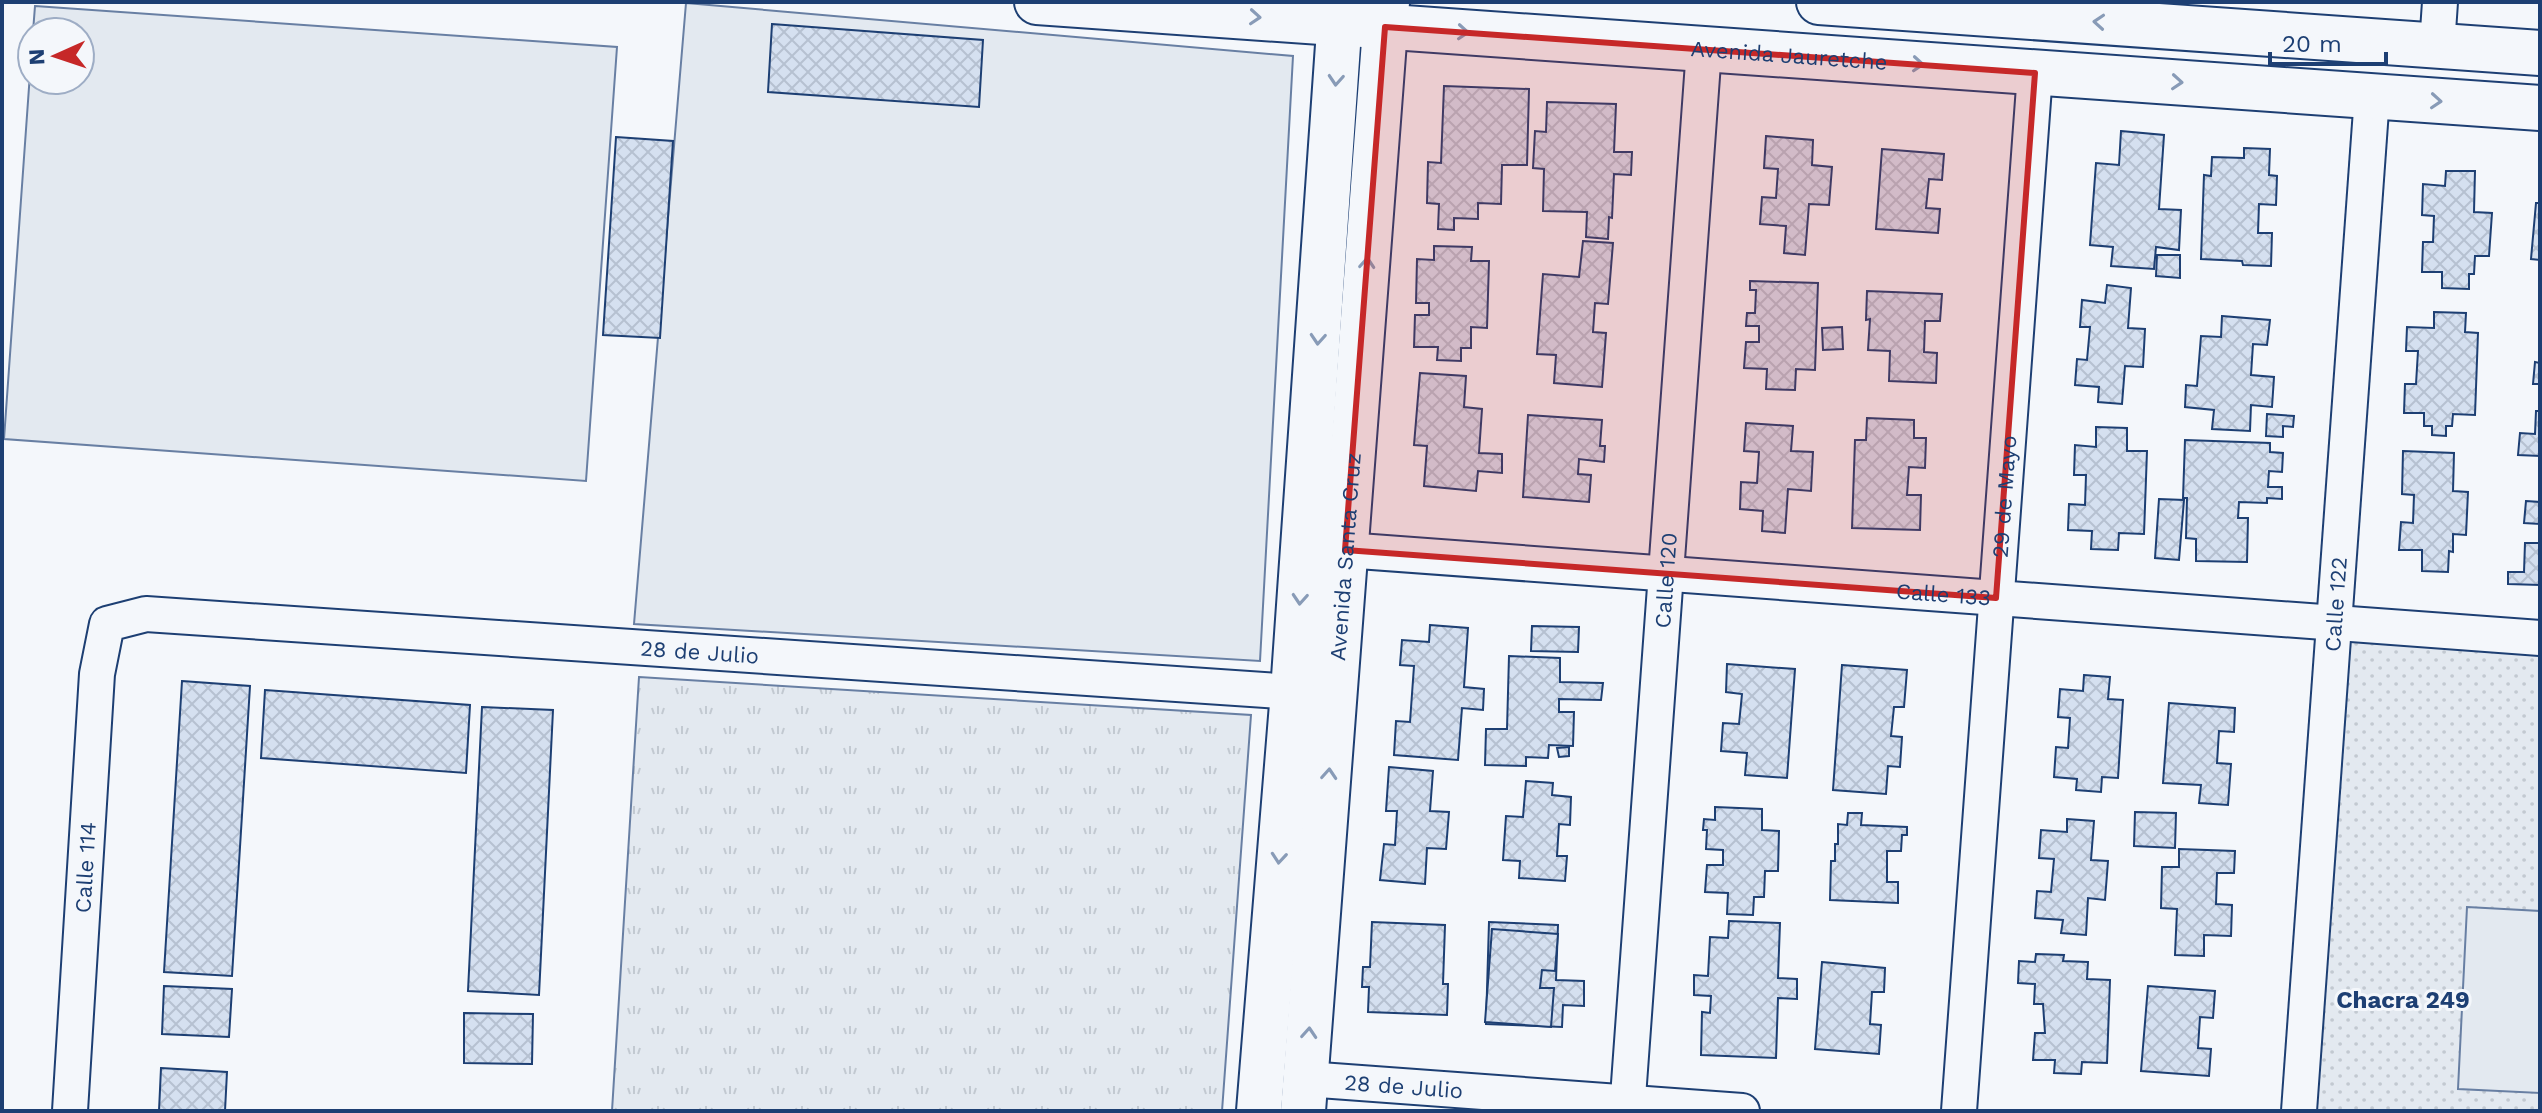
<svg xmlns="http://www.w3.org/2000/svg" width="2542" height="1113" font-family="'Work Sans',sans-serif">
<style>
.grass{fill:url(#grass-tufts);stroke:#687fa3;stroke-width:2}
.park{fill:url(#park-dots);stroke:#687fa3;stroke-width:2}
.pitch{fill:#e3e9f0;stroke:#687fa3;stroke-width:2}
.building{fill:url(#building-cross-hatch);stroke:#1d3f73;stroke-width:2}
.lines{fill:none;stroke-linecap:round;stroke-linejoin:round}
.minor-casing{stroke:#1d3f73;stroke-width:38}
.secondary-casing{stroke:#1d3f73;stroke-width:48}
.primary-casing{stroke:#1d3f73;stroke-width:48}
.minor{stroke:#f4f7fb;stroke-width:34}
.secondary{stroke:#f4f7fb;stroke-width:44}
.primary{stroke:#f4f7fb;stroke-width:44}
.oneway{stroke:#889bb7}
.marked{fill:#c62828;fill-opacity:0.2;stroke:#c62828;stroke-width:6;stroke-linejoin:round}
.labels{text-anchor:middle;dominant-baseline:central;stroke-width:6;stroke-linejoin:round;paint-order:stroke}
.street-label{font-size:22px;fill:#1d3f73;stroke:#f4f7fb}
.neighbourhood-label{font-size:24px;font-weight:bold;fill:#1d3f73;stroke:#f4f7fb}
</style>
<defs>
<pattern id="grass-tufts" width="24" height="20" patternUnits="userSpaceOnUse" patternTransform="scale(2)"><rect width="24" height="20" fill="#e3e9f0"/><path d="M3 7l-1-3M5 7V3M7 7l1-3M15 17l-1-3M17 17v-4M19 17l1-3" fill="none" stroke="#c2c9d1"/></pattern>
<pattern id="park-dots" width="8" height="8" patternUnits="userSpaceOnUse" patternTransform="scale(2)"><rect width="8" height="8" fill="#e3e9f0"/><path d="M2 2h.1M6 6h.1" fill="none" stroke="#c2c9d1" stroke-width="1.8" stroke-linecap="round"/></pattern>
<pattern id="building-cross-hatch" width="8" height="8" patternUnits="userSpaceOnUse" patternTransform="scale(2)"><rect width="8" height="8" fill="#d5e0f0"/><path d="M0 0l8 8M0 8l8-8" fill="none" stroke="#b6c1d1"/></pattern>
</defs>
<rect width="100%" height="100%" fill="#f4f7fb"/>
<path class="grass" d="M639,677L1251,715L1222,1111H612Z"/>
<path class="park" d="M2334,623L2540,638V1111H2299Z"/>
<g class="pitch">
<path d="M686,3L1293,56L1260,661L634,624Z"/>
<path d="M35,6L617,47L586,481L4,439L32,45V80H80V32H33Z"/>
<path d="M2467,907L2540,911V1093L2458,1089Z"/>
</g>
<g class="building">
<path d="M772,24L983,40L979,107L768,92Z"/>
<path d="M1444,86L1529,89L1527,165H1502L1501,204L1478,203V219L1454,218V230L1438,229L1439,204L1427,203L1428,162L1441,163Z"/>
<path d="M1547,102L1616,104L1614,152H1632L1631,175L1614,174L1612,218L1609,217L1608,239L1586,237L1587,212L1543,211L1544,169L1533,168L1535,131L1546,132Z"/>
<path d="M2121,131L2164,135L2159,209L2181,210L2179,250L2156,247L2154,269L2111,266L2113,247L2090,245L2096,163L2119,165Z"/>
<path d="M1766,136L1813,140L1812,165L1832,167L1829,205L1809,204L1805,255L1784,253L1786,226L1760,224L1762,197L1776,198L1778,169L1764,168Z"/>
<path d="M616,137L673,141L660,338L603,335Z"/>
<path d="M2244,148L2270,149L2269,175L2277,176L2276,205L2259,204L2258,233H2272L2271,266L2243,265L2242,261L2201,259L2204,175L2211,176L2212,157L2244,158Z"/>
<path d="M1882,149L1944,154L1942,180L1929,179L1926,208L1940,209L1938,233L1876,229Z"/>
<path d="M2446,171H2475L2474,212L2492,213L2489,256H2475L2474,274H2469V289L2442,288V272H2422L2423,242H2433L2434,216L2422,215L2423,184L2445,186Z"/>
<path d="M2536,203H2540V260L2531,259Z"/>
<path d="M1583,241L1613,243L1608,304L1595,303L1593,332L1606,333L1602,387L1554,383L1556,355L1537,354L1543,274L1579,277Z"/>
<path d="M1434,246L1472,247L1471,261H1489L1487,328L1471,327V348H1461V361L1437,360L1438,347H1414L1415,315H1429V303H1416L1417,259L1434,260Z"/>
<path d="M2157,255H2180V278L2156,276Z"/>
<path d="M1750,281L1818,283L1815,370L1796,369L1795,390L1766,389L1767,369L1744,368L1746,342H1759V326H1746L1747,313H1755L1756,290H1750Z"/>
<path d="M2107,285L2131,288L2128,328L2145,329L2143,367L2125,366L2122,404L2098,402L2099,387L2075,385L2077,359L2087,360L2090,327H2080L2082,300L2105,303Z"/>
<path d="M1867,291L1942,294L1940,321H1925L1924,352L1937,353L1936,383L1889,381L1890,351L1868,350L1870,319L1866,320Z"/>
<path d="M2434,312L2466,313L2465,332L2478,333L2475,415L2453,414L2452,426H2446V436L2432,435V426H2424V413H2404L2405,384H2416L2418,351H2406L2407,327L2434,328Z"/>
<path d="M2222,316L2270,320L2267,345L2253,344L2251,375L2274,377L2272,407L2251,405L2250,431L2212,429L2214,410L2185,407L2186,385L2197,386L2201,336L2221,337Z"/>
<path d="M1842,327L1843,349L1823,350L1822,328Z"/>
<path d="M2535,362L2540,363V384H2533Z"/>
<path d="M1420,373L1466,376L1464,407L1482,409L1479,453L1502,454V473L1478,471L1476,491L1424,486L1427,446L1414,445Z"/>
<path d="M2536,411H2540V456L2518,455L2520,433L2535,434Z"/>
<path d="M2267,414L2294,416L2293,427L2283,426V437L2266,436Z"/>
<path d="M1528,415L1602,420L1600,446H1605L1604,462L1579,459L1578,474L1591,475L1589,502L1523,497Z"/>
<path d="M1867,418L1914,420V438H1926L1925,468L1909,467L1907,495H1921L1920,530L1852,528L1855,440H1866Z"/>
<path d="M1746,423L1793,426L1791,451L1813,452L1811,491L1788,489L1785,533L1762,531L1763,511L1740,509L1741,482L1757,483L1759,452L1744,451Z"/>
<path d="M2096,427L2127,428V451H2147L2144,534L2119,533L2118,550L2091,549L2092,531L2068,530L2069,504L2085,505L2086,475H2074L2075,445L2096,447Z"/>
<path d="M2185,440L2270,443V452L2283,453L2282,472L2269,471L2268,487H2282V499L2267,498V503L2239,502L2238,518H2248L2247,562L2196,561V539L2186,538L2187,498H2183Z"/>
<path d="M2403,451L2454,453L2453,491L2468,492L2466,535L2453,534V552L2449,551L2448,572L2422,571V550H2399L2401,522L2413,523L2414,495L2402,494Z"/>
<path d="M2159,499L2184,500L2179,560L2155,558Z"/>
<path d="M2526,501L2540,502V524L2524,523Z"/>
<path d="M2525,543H2540V585L2508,584V572H2524Z"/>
<path d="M1430,625L1468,628L1464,687L1484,689L1483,710L1462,708L1458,760L1394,755L1396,721L1410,722L1414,666L1400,665L1402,640L1429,642Z"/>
<path d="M1532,626L1579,627L1578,652L1531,651Z"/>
<path d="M1509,656L1560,658V682L1603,683L1601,700L1559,699V712H1574L1573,746L1549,745L1548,758L1526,757V766L1485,765L1486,729H1507Z"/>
<path d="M1727,664L1795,669L1787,778L1745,775L1747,753L1721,751L1723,723L1739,724L1742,694L1726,692Z"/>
<path d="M1842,665L1907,670L1904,707H1894L1891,736L1902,737L1900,767L1888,766L1886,794L1833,790Z"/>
<path d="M2084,675L2110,677L2108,699L2123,700L2118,778L2102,777L2101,792L2076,790L2077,779L2054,777L2056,747L2068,748L2070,718L2058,717L2060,689L2083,691Z"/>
<path d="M182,681L250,686L232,976L164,972Z"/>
<path d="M265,690L470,705L466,773L261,758Z"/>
<path d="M2169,703L2235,708L2234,732L2219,731L2217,763L2231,764L2228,805L2199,803L2201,785L2163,783Z"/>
<path d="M482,707L553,710L539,995L468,991Z"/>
<path d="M1569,747V756L1559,757L1557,748Z"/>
<path d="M1389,767L1433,771L1430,811L1449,812L1446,849L1427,848L1425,884L1380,880L1384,844L1395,845L1397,811H1386Z"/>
<path d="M1526,781L1553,783L1552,795L1571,797L1570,825L1559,824L1557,856H1567L1565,881L1519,878L1520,861L1503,860L1506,816L1523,817Z"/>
<path d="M1715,807L1762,809V830L1779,831L1778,871H1765L1764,897H1754L1753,915L1727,914L1728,893L1705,892L1707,865H1723V850L1706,849L1707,830H1703L1704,819L1715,820Z"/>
<path d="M2135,812L2176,813L2175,848L2134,846Z"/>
<path d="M1848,813H1862L1861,825L1907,827V835H1902L1901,851H1887V882H1898V903L1830,900L1831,861H1835V844H1838V824L1847,825Z"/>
<path d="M2067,819L2094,821L2091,860L2108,861L2105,900L2088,898L2086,935L2061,933L2063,920L2035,918L2037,891L2051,892L2054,859L2039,858L2041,830L2067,832Z"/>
<path d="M2179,849L2235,851L2234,873H2217L2216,904L2232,905L2231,936L2204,935V956L2175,955L2177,909L2161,908L2162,867H2179Z"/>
<path d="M1729,921L1780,923L1778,978L1797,979V999L1778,998L1776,1058L1701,1055L1702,1012L1710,1013L1711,996L1694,995V975L1708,976L1710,937L1728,938Z"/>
<path d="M1372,922L1445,925L1443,984H1448L1447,1015L1368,1012L1369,987H1362L1363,967H1370Z"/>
<path d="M1489,922L1558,925L1556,980L1584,981V1006L1563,1005L1562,1027L1486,1024Z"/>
<path d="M1492,929L1558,934L1555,971L1542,970L1540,988H1554L1551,1027L1485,1022Z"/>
<path d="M2036,954L2064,955L2063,961L2088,962L2087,979L2110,980L2107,1063L2082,1062L2081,1074L2054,1073L2055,1060H2033L2035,1033H2045L2043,1004H2034L2035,984L2018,983L2019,961L2035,962Z"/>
<path d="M1822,962L1885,968L1884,992H1872L1870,1024L1881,1025L1879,1054L1815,1049Z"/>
<path d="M164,986L232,989L229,1037L162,1034Z"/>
<path d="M2148,986L2215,991L2213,1018L2200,1017L2198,1048L2211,1049L2209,1076L2141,1071Z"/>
<path d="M464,1013L533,1014L532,1064L464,1063Z"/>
<path d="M161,1068L227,1072L225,1111H159Z"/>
</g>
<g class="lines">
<defs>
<g id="minor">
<path d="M2437,46L2440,2"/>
<path id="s1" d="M1345,550L2540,638"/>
<path id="s2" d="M1306,1079L1742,1111"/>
<path id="s3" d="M70,1111L97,674L107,624L146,614L1293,692"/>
<path id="s4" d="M1627,1111L1704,49"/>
<path id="s5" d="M1959,1111L2035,73"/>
<path id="s6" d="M2299,1111L2372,96"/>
</g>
<g id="secondary">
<path d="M1259,1111L1293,692L1341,2"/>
<path id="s7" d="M1303,1111L1387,2"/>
</g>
<g id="primary">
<path id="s8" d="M1037,2L2540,108"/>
<path d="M1819,2L2540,53"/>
</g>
</defs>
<use href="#minor" class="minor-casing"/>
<use href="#secondary" class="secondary-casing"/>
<use href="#primary" class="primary-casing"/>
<use href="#minor" class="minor"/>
<use href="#secondary" class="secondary"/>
<use href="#primary" class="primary"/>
</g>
<defs><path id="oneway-chevron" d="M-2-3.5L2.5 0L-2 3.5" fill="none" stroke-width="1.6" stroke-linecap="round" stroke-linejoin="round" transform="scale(2)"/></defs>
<g class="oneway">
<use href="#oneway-chevron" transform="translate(1255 17) rotate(4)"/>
<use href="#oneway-chevron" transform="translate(2099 22) rotate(-176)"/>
<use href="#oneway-chevron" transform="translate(1463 32) rotate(4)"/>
<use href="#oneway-chevron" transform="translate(1918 64) rotate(4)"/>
<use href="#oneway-chevron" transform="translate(1336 80) rotate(94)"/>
<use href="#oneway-chevron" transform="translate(2177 82) rotate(4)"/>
<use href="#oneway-chevron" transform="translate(2436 101) rotate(4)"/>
<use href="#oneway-chevron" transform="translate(1367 263) rotate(-86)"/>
<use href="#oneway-chevron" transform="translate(1318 339) rotate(94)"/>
<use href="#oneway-chevron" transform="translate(1300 599) rotate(94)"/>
<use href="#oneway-chevron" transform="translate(1329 774) rotate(-86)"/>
<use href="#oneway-chevron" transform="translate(1279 858) rotate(95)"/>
<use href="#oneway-chevron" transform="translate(1309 1033) rotate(-86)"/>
</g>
<path class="marked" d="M1385,27L2035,73L1996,598L1345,550Z"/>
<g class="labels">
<g class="street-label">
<text stroke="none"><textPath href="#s8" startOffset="754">Avenida Jauretche</textPath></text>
<text stroke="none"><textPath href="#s5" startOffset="616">29 de Mayo</textPath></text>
<text stroke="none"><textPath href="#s7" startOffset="556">Avenida Santa Cruz</textPath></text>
<text stroke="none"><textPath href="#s4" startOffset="532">Calle 120</textPath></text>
<text stroke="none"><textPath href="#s1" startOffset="600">Calle 133</textPath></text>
<text stroke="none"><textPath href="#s6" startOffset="508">Calle 122</textPath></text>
<text stroke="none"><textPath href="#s3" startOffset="1084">28 de Julio</textPath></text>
<text stroke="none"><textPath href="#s3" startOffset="244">Calle 114</textPath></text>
<text stroke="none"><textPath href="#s2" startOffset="98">28 de Julio</textPath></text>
</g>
<g class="neighbourhood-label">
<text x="2403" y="1000">Chacra 249</text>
</g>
</g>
<rect width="2542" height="1113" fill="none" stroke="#1d3f73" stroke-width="8"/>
<g transform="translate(56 56) rotate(267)"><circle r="38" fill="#f4f7fb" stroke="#9eadc5" stroke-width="2"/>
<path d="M0-6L14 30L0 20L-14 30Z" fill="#c62828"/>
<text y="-12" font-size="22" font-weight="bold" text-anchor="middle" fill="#1d3f73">N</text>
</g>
<path d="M2270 52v12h116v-12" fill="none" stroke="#1d3f73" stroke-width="4"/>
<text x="2282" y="52" font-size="24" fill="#1d3f73" stroke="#f4f7fb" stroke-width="6" paint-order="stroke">20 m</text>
</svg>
